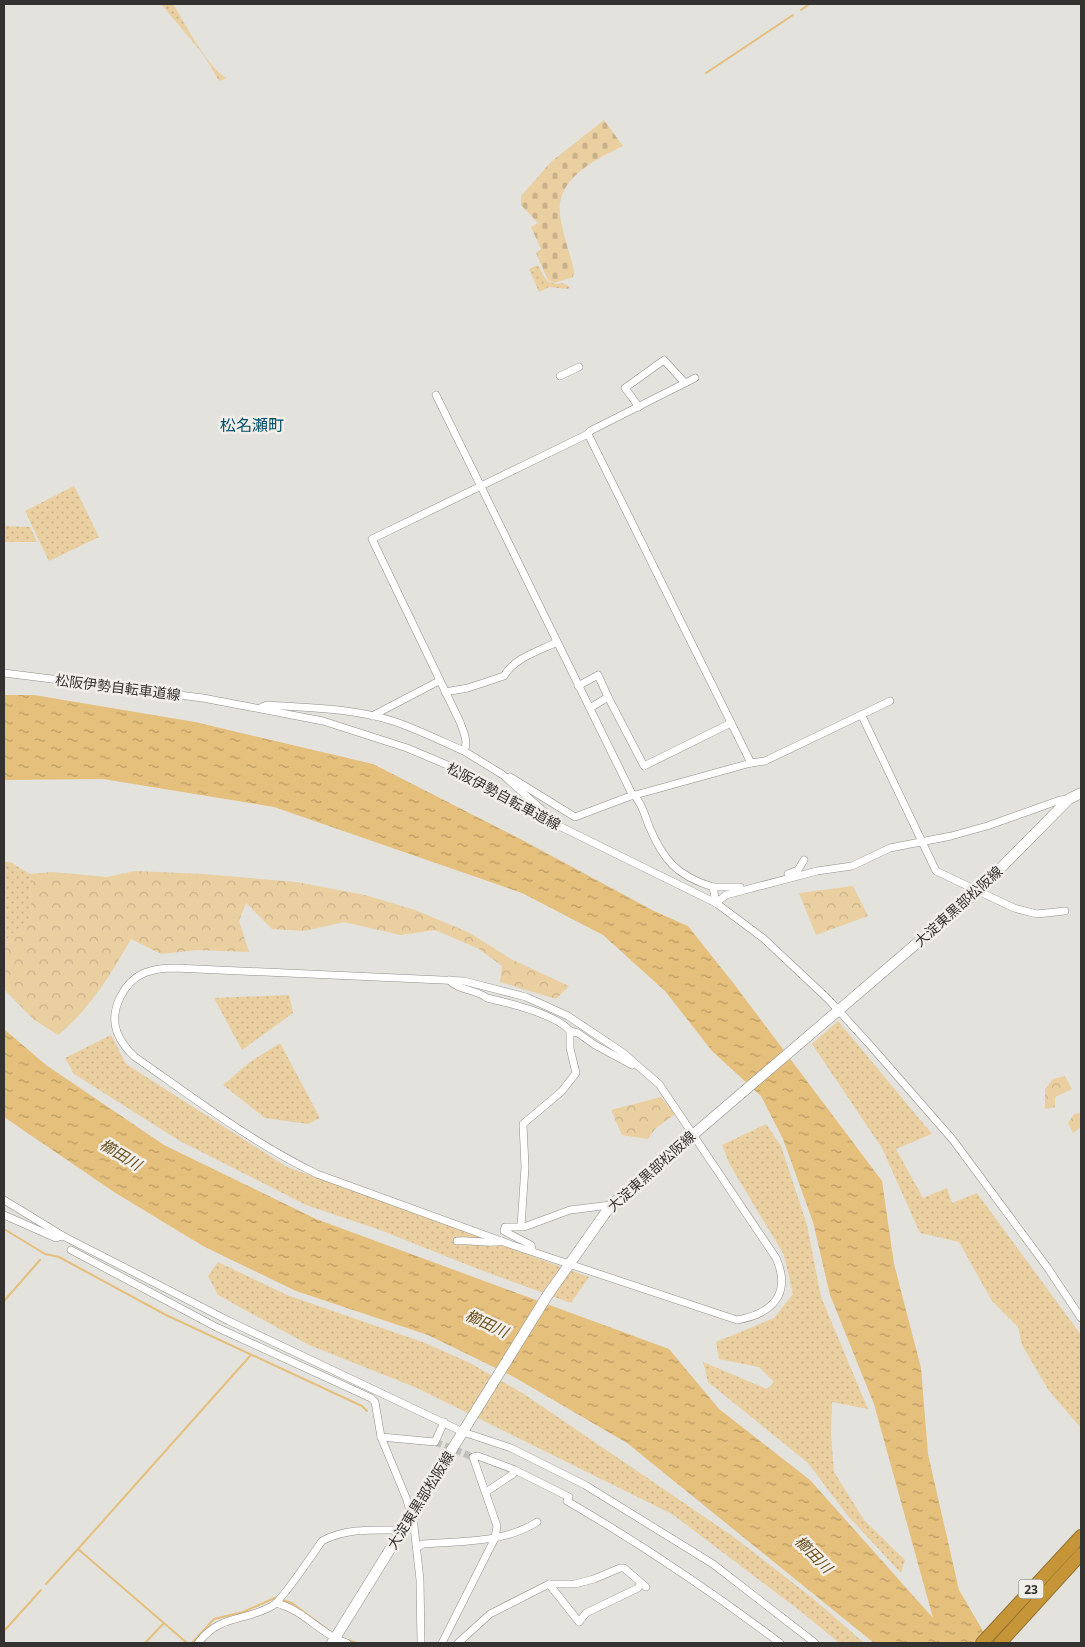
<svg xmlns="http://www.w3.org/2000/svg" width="1085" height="1647" font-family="'Noto Sans','Noto Sans JP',sans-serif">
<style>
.grass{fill:url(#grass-dots)}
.forest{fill:url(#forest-crowns)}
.cemetery{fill:url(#cemetery-stones)}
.water{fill:url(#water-ripples)}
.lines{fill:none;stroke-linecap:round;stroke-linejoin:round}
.stream{stroke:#e5bf7c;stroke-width:2}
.street-tunnel{stroke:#c1bfba;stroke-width:7;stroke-dasharray:7 3.5;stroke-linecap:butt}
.street-casing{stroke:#918e8a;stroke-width:8}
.secondary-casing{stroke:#918e8a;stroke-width:11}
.highway-casing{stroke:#927235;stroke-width:14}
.street{stroke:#fff;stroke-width:7}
.secondary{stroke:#fff;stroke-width:10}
.highway{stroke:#c59537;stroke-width:12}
.labels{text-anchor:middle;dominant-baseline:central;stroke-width:5;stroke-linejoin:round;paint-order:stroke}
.shield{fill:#f2efea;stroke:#6c6b68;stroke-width:1}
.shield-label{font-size:12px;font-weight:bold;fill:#333230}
.street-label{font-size:14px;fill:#333230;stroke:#f2efea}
.water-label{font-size:15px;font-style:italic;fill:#6c521f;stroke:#f2efea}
.quarter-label{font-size:16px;fill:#004e6a;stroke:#f2efea}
</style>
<defs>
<pattern id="grass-dots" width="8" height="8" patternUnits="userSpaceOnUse" patternTransform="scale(1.25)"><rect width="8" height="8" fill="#eacfa1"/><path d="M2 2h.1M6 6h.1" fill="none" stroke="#c9b28b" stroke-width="1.8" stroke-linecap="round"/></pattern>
<pattern id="forest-crowns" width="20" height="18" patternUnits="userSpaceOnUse" patternTransform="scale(1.25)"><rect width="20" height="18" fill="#eacfa1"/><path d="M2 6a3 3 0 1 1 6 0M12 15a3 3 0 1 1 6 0" fill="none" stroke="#c9b28b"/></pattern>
<pattern id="cemetery-stones" width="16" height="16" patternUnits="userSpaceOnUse" patternTransform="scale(1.25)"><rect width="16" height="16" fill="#eacfa1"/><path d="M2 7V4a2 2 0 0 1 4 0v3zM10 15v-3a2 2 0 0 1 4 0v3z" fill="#c9b28b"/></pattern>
<pattern id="water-ripples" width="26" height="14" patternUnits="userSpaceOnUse" patternTransform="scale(1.25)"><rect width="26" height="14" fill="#e5bf7c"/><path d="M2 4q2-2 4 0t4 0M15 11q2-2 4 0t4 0" fill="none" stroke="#ba9c66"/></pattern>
</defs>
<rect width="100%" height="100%" fill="#e4e2dd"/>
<g class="grass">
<path d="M161,4H173C185,23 208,69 227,78L219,81L203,54Z"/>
<path d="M538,265C545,279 547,286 563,283L570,287L568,289L549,287L539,292L529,269Z"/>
<path d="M74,486L99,537L49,561L25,511Z"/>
<path d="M4,526L30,527L37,542H4Z"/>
<path d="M4,862H10L30,874L31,916L4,942Z"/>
<path d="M289,995L293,1013L242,1050L214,998Z"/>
<path d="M838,1021L932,1134L896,1149L923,1198L947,1188L952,1203L977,1193L1081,1335V1428L1049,1391L1022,1345L1018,1327L992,1301L959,1242L920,1233L882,1148L812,1044Z"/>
<path d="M111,1035L126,1064L287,1167L589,1277L571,1303L478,1269L380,1230L306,1205L180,1141L74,1074L65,1058Z"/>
<path d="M280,1043L320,1118L308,1124L265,1118L223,1085L250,1062Z"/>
<path d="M766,1124L781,1146L807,1225L821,1297L868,1409L832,1402L831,1435L834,1472L864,1520L905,1560L901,1573L848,1516L808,1463L708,1382L703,1362L767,1389L774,1382L759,1367L719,1359L716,1342L774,1318L793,1294L784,1255L730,1165L722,1145Z"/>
<path d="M218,1262L287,1295L425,1343L470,1363L524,1394L734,1537L816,1601L864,1643H839L803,1613L672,1514L417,1388L309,1345L218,1295L208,1276Z"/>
</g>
<g class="forest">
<path d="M135,871L203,874L296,882L365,895L415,910L468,932L511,959L569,986L556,999L500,982L502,966L479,949L435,930L400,935L344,922L304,931L272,929L246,903L239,921L249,952L197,950L161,954L131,939C111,974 90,1009 58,1035L33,1019L4,989V942L31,916L30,874L52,872L107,877Z"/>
<path d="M853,886L868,916L816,935L799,893Z"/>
<path d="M1065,1076L1072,1089L1055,1097V1107L1045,1109V1089L1053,1079Z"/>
<path d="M661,1097L675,1114L655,1129L648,1139L622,1135L611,1110Z"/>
<path d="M1081,1113V1127L1073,1133L1068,1123L1074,1114Z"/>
</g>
<path class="cemetery" d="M604,120L623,146C597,159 555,178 560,215C562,233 570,252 574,271L573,277L554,283L548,280L536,253L541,249L531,227L538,223L521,205V196L552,161Z"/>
<path class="water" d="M4,695H34L195,722L373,764L524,841L654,911L688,926L734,984L882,1181L894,1264L921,1368L928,1454L959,1590L983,1631L1001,1643H874L627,1443L514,1377L428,1335L296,1291L203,1246L114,1192L4,1117V1029L46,1065L164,1145L316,1219L669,1349L719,1409L810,1480L933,1618L874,1404L830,1295L813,1222L783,1139L761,1096L712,1051L665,991L603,935L522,893L274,807L103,779L4,780Z"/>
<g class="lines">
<g class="stream">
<path d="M801,10L809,4"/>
<path d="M706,73L793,15"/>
<path d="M4,1229L45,1254L59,1257L166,1315L362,1406L367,1411"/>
<path d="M4,1301L40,1260"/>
<path d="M46,1584L78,1549"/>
<path d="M282,1600L292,1603L328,1630"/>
<path d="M4,1631L41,1590"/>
<path d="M348,1640L357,1643"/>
<path d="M145,1643L163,1624"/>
<path d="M187,1643L78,1549L250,1356"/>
<path d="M192,1643L214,1619L243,1612L277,1597"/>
</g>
<path class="street-tunnel" d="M435,1442L473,1457"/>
<defs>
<g id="street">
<path d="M560,376L579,367"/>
<path d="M436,395L631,792C641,801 644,813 649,826C663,860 677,876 713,887L716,903"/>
<path d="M639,407L625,388L664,360L685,383"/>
<path d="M588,434L751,763"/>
<path d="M4,673L203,698L323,721L407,748L464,772L551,822L716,903L763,938L828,999L870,1045L953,1140L1047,1267L1081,1318"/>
<path d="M578,686L598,675L608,697L590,708"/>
<path d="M445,692L468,688L504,676C514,658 539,651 557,642"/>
<path d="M608,697L644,766L731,723"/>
<path d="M262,707L267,705C309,708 352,708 393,721C417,729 441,741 464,751"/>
<path d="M372,716L439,681"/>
<path d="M862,716L936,871L1014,908L1037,914L1065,911"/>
<path d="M510,777L575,817L628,797L751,763L765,761L890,701"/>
<path d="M551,821L550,817L503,775L464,751C469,742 463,731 460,722L372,539L588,434L590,431L695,378"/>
<path d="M788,874L798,870L804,860"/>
<path d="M713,887H740"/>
<path d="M716,903L726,895L817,871L852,866L890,848L951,836L987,826L1060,800L1069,799"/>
<path d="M175,968L464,981L526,997L568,1016L622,1052L659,1084L776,1258C792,1294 772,1314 737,1320L512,1245L317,1174C251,1142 194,1098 135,1057C127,1050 121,1042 117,1032C109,1010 124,982 144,973C154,969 164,968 175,968Z"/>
<path d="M449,980C459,991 476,989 487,998C509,1003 556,1014 570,1031"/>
<path d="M4,1200L63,1236L229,1321L463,1432L511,1448L585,1485L713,1564L815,1643"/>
<path d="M4,1215L56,1238L63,1236"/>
<path d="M521,1226L525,1167L523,1124L562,1091L576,1073L570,1048V1031L578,1033L595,1045L632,1065"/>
<path d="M457,1241C472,1239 487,1245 502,1241"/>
<path d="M71,1250L216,1327L371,1398L375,1402L381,1437L407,1500L414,1526L420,1580L421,1643"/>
<path d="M532,1250L531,1245L504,1231L505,1227H524L570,1210L611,1205"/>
<path d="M381,1437L435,1442L444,1422"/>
<path d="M486,1492L513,1474L515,1470"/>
<path d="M417,1547L423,1544C462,1541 504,1543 537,1522"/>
<path d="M549,1584L579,1622L586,1613L638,1588L641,1583"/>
<path d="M276,1603C304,1610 321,1635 347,1643"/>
<path d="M198,1643C220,1614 244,1622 272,1606C281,1602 314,1552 322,1541C346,1528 374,1530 400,1530"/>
<path d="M442,1643L495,1538L497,1526L473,1457L478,1456L515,1470L569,1497L567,1501C641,1544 711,1591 780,1643"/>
<path d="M458,1643L490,1614L549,1584H575L594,1579L620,1568H624L646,1587"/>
</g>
<path id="secondary" d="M332,1643L547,1296L611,1205L979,890L1069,799L1081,793"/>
<g id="highway">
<path d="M982,1643L1081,1536"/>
<path d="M1000,1643L1081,1554"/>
</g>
</defs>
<use href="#street" class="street-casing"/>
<use href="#secondary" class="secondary-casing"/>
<use href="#highway" class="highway-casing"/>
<use href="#street" class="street"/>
<use href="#secondary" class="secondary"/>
<use href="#highway" class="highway"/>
</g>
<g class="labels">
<rect class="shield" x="1018.5" y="1579.5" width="25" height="19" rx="4"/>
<g class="shield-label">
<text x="1031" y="1589">23</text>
</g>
<g class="street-label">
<text transform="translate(118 687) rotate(7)">松阪伊勢自転車道線</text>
<text transform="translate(504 796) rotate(28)">松阪伊勢自転車道線</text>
<text transform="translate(958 906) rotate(-42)">大淀東黒部松阪線</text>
<text transform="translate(651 1171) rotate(-42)">大淀東黒部松阪線</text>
<text transform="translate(420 1500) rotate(-58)">大淀東黒部松阪線</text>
</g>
<g class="water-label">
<text transform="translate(121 1154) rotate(31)">櫛田川</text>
<text transform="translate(487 1323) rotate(25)">櫛田川</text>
<text transform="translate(814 1554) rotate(45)">櫛田川</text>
</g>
<g class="quarter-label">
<text x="252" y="425">松名瀬町</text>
</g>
</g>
<rect width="1085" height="1647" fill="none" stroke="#333230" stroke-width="10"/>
</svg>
